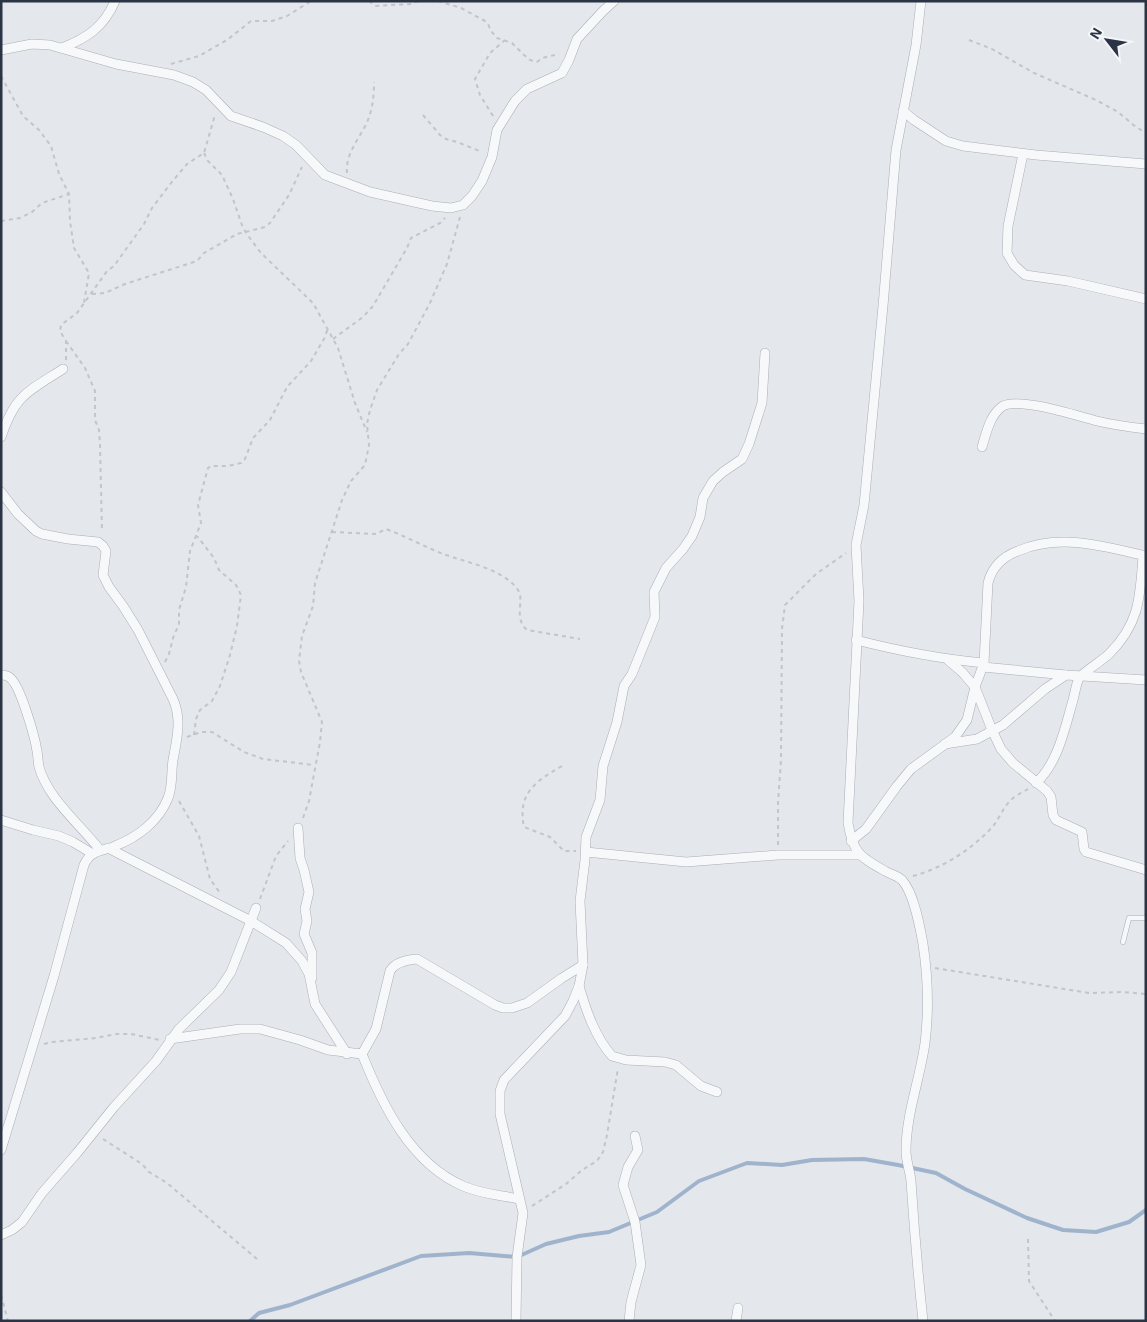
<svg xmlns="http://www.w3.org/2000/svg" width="1147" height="1322" font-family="'Exo 2',sans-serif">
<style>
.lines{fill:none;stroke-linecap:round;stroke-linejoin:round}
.stream{stroke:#9fb4cc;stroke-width:4}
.lane-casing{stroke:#a9aeb7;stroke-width:5.5}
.street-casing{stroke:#a9aeb7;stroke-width:10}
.path{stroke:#c2c5cb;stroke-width:2;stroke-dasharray:4 4;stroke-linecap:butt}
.lane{stroke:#f7f8fa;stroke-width:4.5}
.street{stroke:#f7f8fa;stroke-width:9}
</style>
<rect width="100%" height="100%" fill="#e4e7ec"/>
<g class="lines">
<path class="stream" d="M250,1321L259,1313L290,1305L421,1256L469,1253L517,1257L546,1244L579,1236L609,1232L657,1212L699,1181L747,1163L782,1165L812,1160L864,1159L898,1165L936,1173L965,1189L1027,1218L1063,1230L1096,1232L1129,1222L1146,1210"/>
<defs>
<path id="lane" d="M1123,942L1129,918H1146"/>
<g id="street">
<path d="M921,1L916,45L896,150L883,306L864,505L856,545L859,601L848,823C853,853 860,857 885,871C890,874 898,876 902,880C914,893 920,927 923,944C928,977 929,1010 925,1043C920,1079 906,1114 906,1151C906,1161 910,1171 911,1181C914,1228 918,1274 923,1321"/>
<path d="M62,48C87,38 104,27 115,1"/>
<path d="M1,50L32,44L50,45L116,64L174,75L193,82L206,90L231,116L263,127L283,136L296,145L325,175L370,192L432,206L451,208L463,205L472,196L482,181L492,157L497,130L515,101L527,89L562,73L569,60L577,39L603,11L614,1"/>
<path d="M903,111L914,120L946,141L963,146L1036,155L1146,164"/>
<path d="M1023,154L1008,226L1007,253L1014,265L1025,275L1068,281L1146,299"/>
<path d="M1,437C15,395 27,392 63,369"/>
<path d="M982,447C986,434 990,414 1003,406C1020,397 1077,416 1097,421C1113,425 1129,427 1146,429"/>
<path d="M1,492L18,514L36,531L42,534L68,539L98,542L103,546L106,551L103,575L109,587L123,606L138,630L173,699C182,719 177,739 173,760C171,772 173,786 168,798C159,821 138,837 115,846C102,852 91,849 84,865L54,976L1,1150"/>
<path d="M856,640C899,651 941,659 984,663"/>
<path d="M948,660L962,672L975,687L992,730L1001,749L1013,763L1047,791L1051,797L1053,815L1056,820L1082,832L1084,849L1086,852L1146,870"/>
<path d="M983,667L1066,675L1146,680"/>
<path d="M1,675C4,675 6,675 9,677C20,683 35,738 37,751C38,756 38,762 39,767C48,799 80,824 100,850"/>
<path d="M945,744L977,739L1003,725L1045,689L1066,675"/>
<path d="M1036,783C1058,763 1065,728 1073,700C1075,693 1076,684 1079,678C1082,673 1103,660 1109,654C1140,623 1140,597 1143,556"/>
<path d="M1,820L33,830L59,836L73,842L93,854"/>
<path d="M298,828L300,858L304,870L309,892L305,909L307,921L304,934L312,953V978"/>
<path d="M851,841L866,829L897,786L911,769L955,737L967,720L975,687L984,663L988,583C992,567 1002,557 1018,551C1060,533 1103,546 1146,556"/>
<path d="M108,848L251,921L286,943L302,961L309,974L315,1004L347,1054"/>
<path d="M586,852L686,862L778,855H860"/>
<path d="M579,986C586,1010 595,1037 612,1056L626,1060L665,1062L676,1065L701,1086L717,1092"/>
<path d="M170,1039L240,1029H260L300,1040L328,1050L362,1054L376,1029L390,971C395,962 407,960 417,959L495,1005L503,1008H512L527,1003L562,978L583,965"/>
<path d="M362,1054C382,1104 410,1163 463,1186C481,1194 500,1195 519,1199"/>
<path d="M1,1235L12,1230L22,1222L42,1193L77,1153L114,1107L156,1061L179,1029L219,990L231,972L256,908"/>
<path d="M516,1321L517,1257L523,1213L500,1114V1091L504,1080L565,1016L573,1001L579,986L583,965L580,901L585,860L586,837L600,800L603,766L617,722L624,686L632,674L655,617L654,592L666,568L683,549L692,536L700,517L703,498L713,481L723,472L742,459L749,444L762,403L765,353"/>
<path d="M629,1321L631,1302L641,1265L635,1222L623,1185L628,1167L638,1150L635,1136"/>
<path d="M736,1321L738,1308"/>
</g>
</defs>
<use href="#lane" class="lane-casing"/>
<use href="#street" class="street-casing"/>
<g class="path">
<path d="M369,1L375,6L410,4L418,1"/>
<path d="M438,1L461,8L485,21L488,24L491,31L497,38L512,43L524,55L530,60L537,62L542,58L559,54"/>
<path d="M969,40L992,49L1034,73L1096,100L1118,112L1136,127L1146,133"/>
<path d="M171,64L199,56L227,40L251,21H272L287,16L311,1"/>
<path d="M1,76L23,116L39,130L51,146L59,174L69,194L70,221L74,248L89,273L84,303"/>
<path d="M423,115L440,135L446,139L457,142L482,152"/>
<path d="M493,116L480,95L475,79L490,53L505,40"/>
<path d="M204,153L208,161L222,175L233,199L243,228L249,237L261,253L313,303L338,348L355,403L367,432"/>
<path d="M347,173C345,153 361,137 368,120C373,107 374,95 374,82"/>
<path d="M1,221L20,218L32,212L42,203L69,194"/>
<path d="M92,294L105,293L125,284L197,261L204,253L237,234L265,227L270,223L289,195L302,167"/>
<path d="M333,339L363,317L373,306L407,248L411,238L440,223L445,218"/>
<path d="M66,341L85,368L95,391V420L99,430L100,444L102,532"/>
<path d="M66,360V341L60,331L61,325L77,313L107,271L114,266L144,224L152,208L171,183L187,164L204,153L215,115"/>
<path d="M332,532L376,534L386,529C405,536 423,546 443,554C465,562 504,569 518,590C525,600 513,618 527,630L580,639"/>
<path d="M165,662L169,654L173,638L179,624V610L186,587L190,551L201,523L198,505L208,468L211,466H228L241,463L245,459L253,438L270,420L287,387L311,361L324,339L328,328"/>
<path d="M194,735L196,719L200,710L212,701L220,686L230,655L237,626L241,595L236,585L219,570L214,558L197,536"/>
<path d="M187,737L201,732H212L244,752L263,759L314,765"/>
<path d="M562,766C536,781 517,793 524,827L550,837L564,851H576"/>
<path d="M179,801L199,836L210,879L220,893"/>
<path d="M303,818L309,801L320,742L322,722L301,672L299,661L302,636L313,606L315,583L342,500L351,481L365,465L369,445L367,424L370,410L377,390L399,354L408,344L430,303L447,264L460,217"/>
<path d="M778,845V803L781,760L782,629L785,605L816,574L846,553"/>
<path d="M913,876C943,868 973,849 994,825C999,818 1003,809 1009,802C1013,797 1021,793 1028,789"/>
<path d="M260,899L276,856L288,841"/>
<path d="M935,968L1089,993L1123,992L1146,994"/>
<path d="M44,1044L52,1042L96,1038L117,1034H131L160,1040"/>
<path d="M103,1139L142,1164L149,1172L167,1183L257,1259"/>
<path d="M532,1206L566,1184L582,1170L597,1161L603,1152L607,1135L618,1068"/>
<path d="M1028,1239L1029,1281L1055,1321"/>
<path d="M1,1295L8,1321"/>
</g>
<use href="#lane" class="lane"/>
<use href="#street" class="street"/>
</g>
<rect width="1147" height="1322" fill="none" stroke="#2b3445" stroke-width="5"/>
<g transform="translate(1107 40) rotate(301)" stroke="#f4f6f9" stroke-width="4" paint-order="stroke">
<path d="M0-4L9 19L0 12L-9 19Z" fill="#2b3445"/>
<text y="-8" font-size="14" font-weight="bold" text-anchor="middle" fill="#2b3445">N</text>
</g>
</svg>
